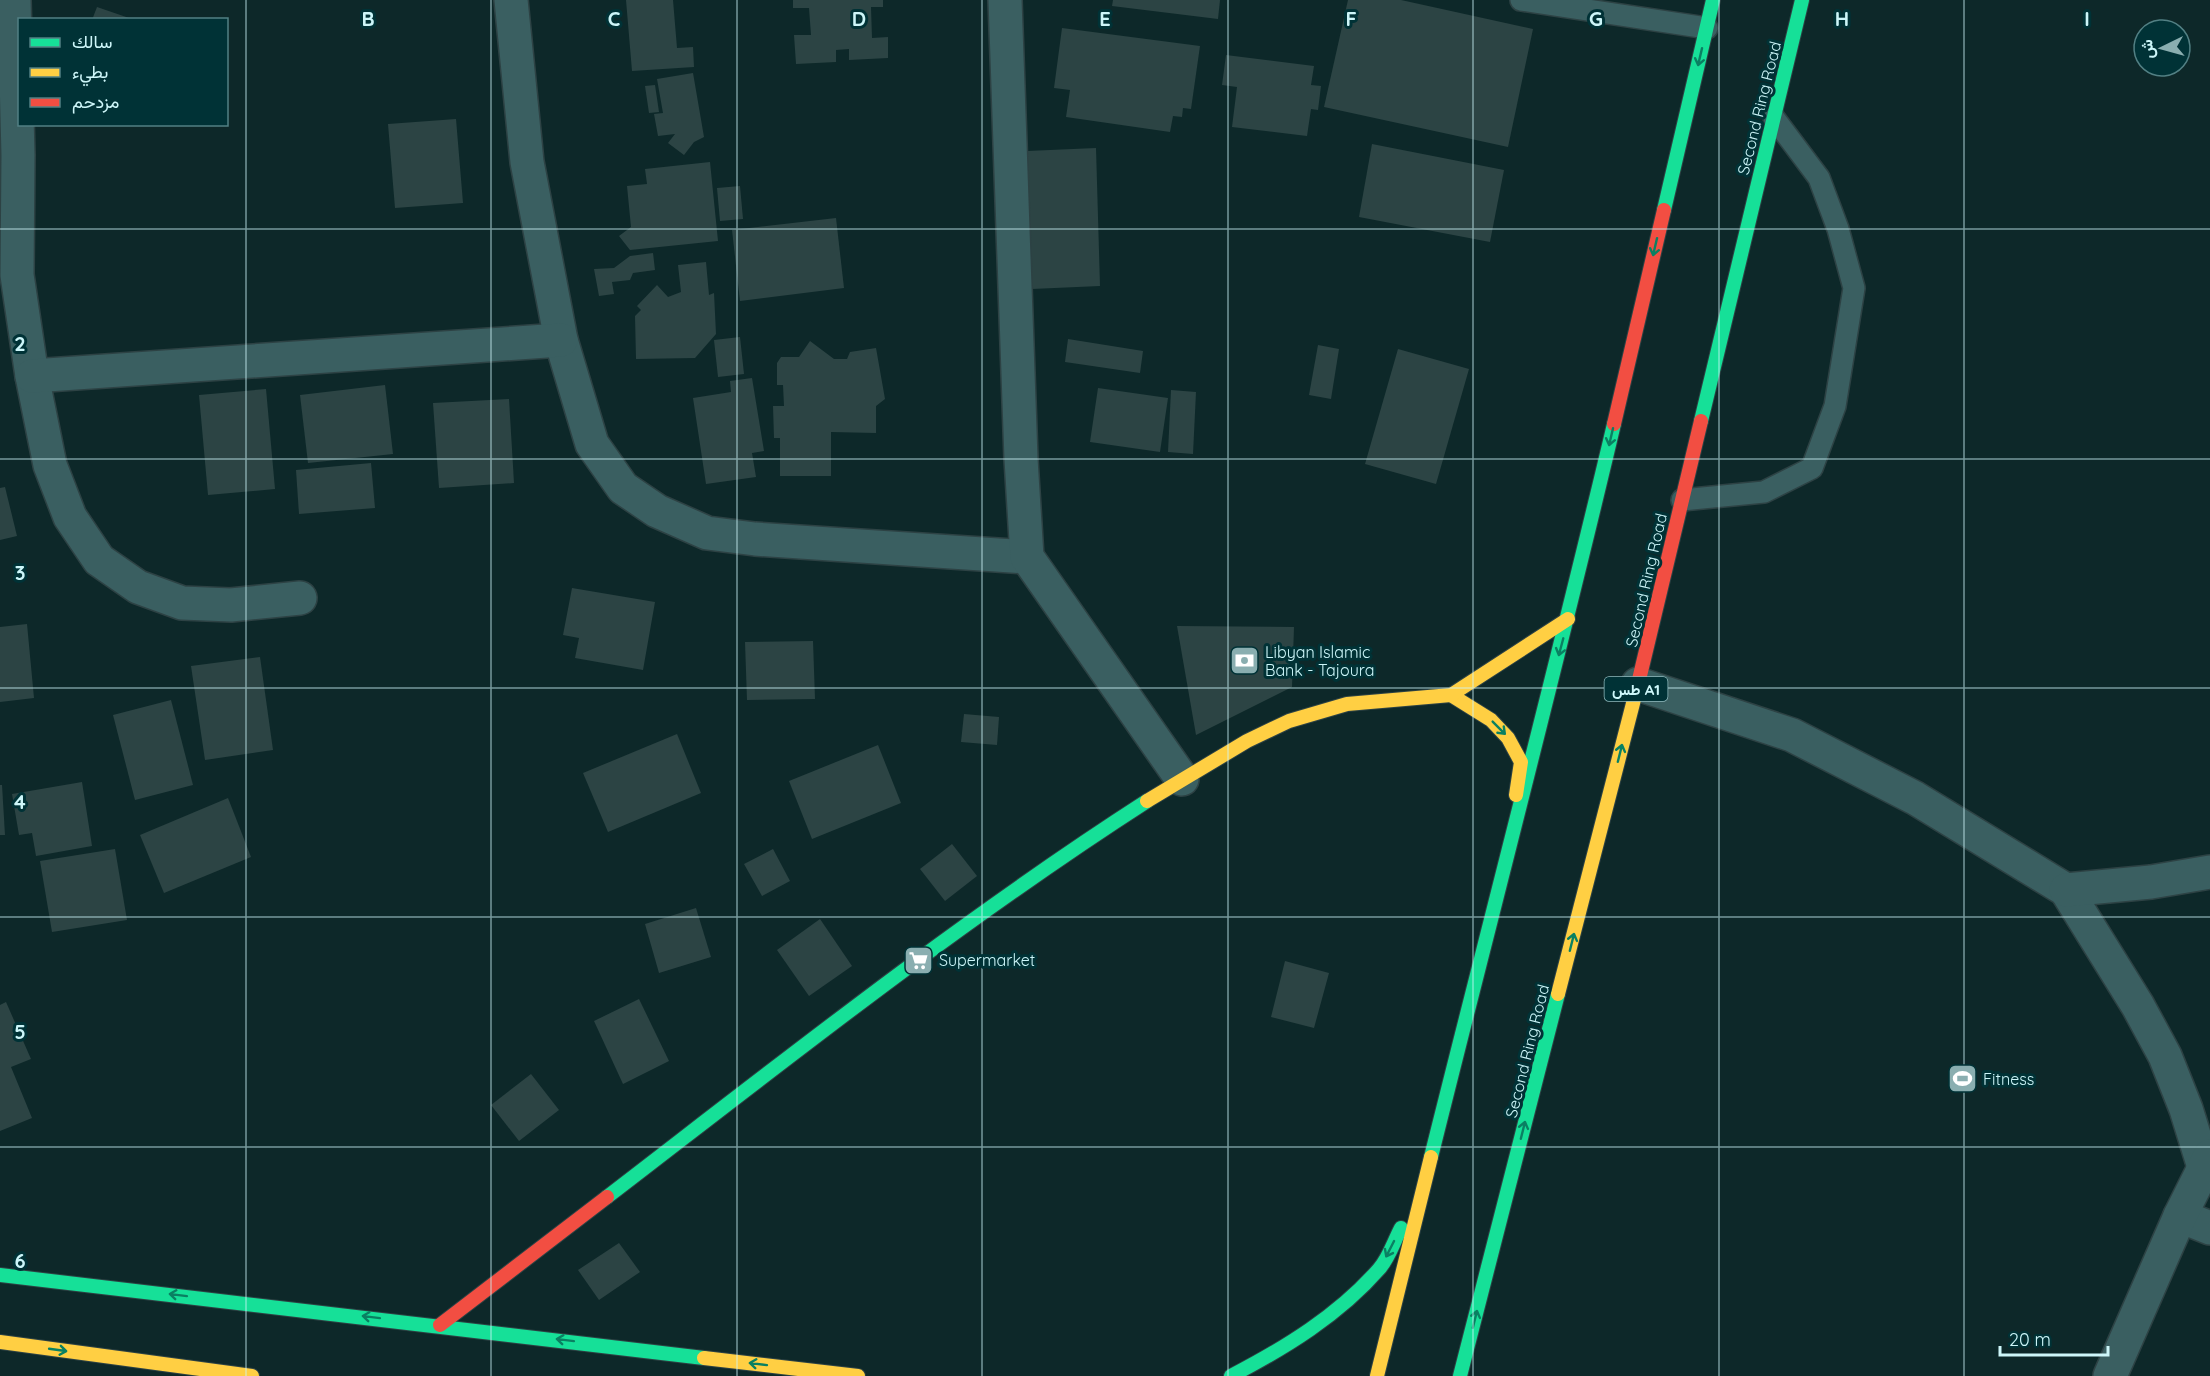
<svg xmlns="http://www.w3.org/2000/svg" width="2210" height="1376" font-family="Quicksand,Vazirmatn,sans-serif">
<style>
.building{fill:#2c4444}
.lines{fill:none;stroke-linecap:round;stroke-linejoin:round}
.lane-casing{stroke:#2d4244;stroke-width:24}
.street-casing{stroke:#2d4244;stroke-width:36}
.fast-casing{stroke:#2d4244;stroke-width:16}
.slow-casing{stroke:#2d4244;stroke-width:16}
.jam-casing{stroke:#2d4244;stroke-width:16}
.lane{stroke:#3a5f61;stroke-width:21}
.street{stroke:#3a5f61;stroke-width:33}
.fast{stroke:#16e098;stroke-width:14}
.slow{stroke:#ffcf43;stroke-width:14}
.jam{stroke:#f24e42;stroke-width:14}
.oneway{stroke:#0a8062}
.grid{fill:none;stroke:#cdf6f9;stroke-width:1.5;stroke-opacity:0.55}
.labels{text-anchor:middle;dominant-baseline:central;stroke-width:6;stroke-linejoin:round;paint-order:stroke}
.shield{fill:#003236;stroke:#90bbbe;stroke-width:1.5}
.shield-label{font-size:15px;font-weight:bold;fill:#cdf6f9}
.street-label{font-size:16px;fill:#cdf6f9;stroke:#003236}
.poi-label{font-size:16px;fill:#cdf6f9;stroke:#003236;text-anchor:start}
.grid-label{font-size:20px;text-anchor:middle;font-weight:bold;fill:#cdf6f9;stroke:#003236;stroke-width:6;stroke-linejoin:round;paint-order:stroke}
</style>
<rect width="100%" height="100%" fill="#0d2829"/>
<g class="building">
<path d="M626,0H673L677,48L693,47L694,67L632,71Z"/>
<path d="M793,0H883V7H871L872,38L888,37V58L849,60V49L836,50V62L796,64L794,35H811L809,8H793Z"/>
<path d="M1113,0H1220L1218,19L1112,6Z"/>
<path d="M1348,0H1401L1533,29L1508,147L1324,107Z"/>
<path d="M97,7L132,19V20H92Z"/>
<path d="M1062,28L1200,46L1191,109L1183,108L1182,117L1173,116L1170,132L1066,117L1070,90L1054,88Z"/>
<path d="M1226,55L1314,66L1311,85L1321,86L1318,110L1311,109L1307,136L1232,127L1237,87L1222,85Z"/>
<path d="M693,73L704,137L694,142L684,155L668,143L675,134L658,136L654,114L663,113L657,79Z"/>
<path d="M655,85L659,112L649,113L645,86Z"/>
<path d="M456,119L463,203L395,208L388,124Z"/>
<path d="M1372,144L1504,170L1490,242L1359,217Z"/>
<path d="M1096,148L1100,286L1032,289L1027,151Z"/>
<path d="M710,162L718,241L630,250L619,236L631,227L627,186L647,184L645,169Z"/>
<path d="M740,186L743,219L720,221L717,188Z"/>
<path d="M836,218L844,288L740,301L732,230Z"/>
<path d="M653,253L655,270L633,273L630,280L612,282L614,294L599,296L594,269L614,268L630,256Z"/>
<path d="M706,262L709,295L714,293L716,334L695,358L636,359L635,316L641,310L637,306L657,285L668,297L681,292L678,265Z"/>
<path d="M740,337L744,374L718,377L714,340Z"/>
<path d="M1068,339L1143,351L1140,373L1065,362Z"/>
<path d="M810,341L834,359H847L850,352L876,348L885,399L876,406V433L831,432V476H780V438H774L773,406H784L783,385H777V363L781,357H799Z"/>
<path d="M1318,345L1339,349L1331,399L1309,395Z"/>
<path d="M1398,349L1469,369L1436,484L1365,464Z"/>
<path d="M752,378L764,451L752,453L756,477L706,484L693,398L731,392L730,381Z"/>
<path d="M385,385L393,454L308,463L300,395Z"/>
<path d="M1098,388L1168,398L1160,452L1090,442Z"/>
<path d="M266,389L275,489L208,495L199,395Z"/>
<path d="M1171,390L1196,392L1193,454L1168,452Z"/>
<path d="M509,399L514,483L439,488L433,403Z"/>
<path d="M371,463L375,508L299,514L296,470Z"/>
<path d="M5,487L17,536L0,540V488Z"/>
<path d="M572,588L655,602L643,670L575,658L579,638L563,635Z"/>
<path d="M27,624L34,698L0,702V627Z"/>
<path d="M1177,626L1294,627L1292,687L1196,735Z"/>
<path d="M813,641L815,699L747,700L745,642Z"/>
<path d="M260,657L273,750L205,760L191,666Z"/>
<path d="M171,700L193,785L135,800L113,715Z"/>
<path d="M964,714L999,717L997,745L961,742Z"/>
<path d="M677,734L701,793L608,832L583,773Z"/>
<path d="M878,745L901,803L812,839L789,781Z"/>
<path d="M82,782L92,846L36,856L32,833L19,835L12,794Z"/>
<path d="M0,785H2L5,835H0Z"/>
<path d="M228,798L251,857L164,893L140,835Z"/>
<path d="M952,844L977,876L945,901L920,869Z"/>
<path d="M115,849L127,920L52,932L40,861Z"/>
<path d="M773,849L790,881L762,896L744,864Z"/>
<path d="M696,908L711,957L659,973L645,924Z"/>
<path d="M820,919L852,966L809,996L777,950Z"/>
<path d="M1285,961L1329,973L1314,1028L1271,1017Z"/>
<path d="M639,999L669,1061L623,1084L594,1021Z"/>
<path d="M6,1002L31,1059L11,1067L32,1118L0,1131V1005Z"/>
<path d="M531,1074L559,1110L519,1141L491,1105Z"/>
<path d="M619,1243L640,1272L599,1300L578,1270Z"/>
</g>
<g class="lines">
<defs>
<g id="lane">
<path d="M1521,0L1707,28"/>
<path d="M1682,500L1764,492L1812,468L1835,406L1854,288L1838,229L1819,178L1774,118"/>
</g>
<g id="street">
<path d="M14,0L18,155L17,275L32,376L50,465L70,517L99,560L138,587L182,603L231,605L300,598"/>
<path d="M511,0L527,162L561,340L592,444L623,488L657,511L707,533L755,539L1027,557"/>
<path d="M1005,0L1021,459L1027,557L1182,779"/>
<path d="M32,376L561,340"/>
<path d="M1638,684L1792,735L1915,798L2066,890L2138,1006L2165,1056L2186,1109L2204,1167"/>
<path d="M2066,890L2151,882L2210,872"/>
<path d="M2180,1216L2210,1228"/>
<path d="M2110,1376L2180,1216L2210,1156"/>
</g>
<g id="fast">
<path d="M1664,210L1713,0"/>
<path d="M1701,421L1802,0"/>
<path d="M1431,1157C1492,913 1556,669 1614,424"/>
<path d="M607,1197C784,1061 959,922 1147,801"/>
<path d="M0,1275L704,1358"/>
<path d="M1231,1376C1285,1348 1339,1315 1379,1269C1389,1258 1394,1241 1401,1228"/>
<path d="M1460,1376L1558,994"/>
</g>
<g id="slow">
<path d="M1451,695L1491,720L1508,738L1521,762L1516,795"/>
<path d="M1147,801L1247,741L1289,721L1347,704L1451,695L1568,619"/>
<path d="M1558,994L1638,684"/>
<path d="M0,1342L252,1376"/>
<path d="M704,1358L858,1376"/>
<path d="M1377,1376L1431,1157"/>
</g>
<g id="jam">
<path d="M1614,424L1664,210"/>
<path d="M1638,684L1701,421"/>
<path d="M440,1325L607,1197"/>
</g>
</defs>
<use href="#lane" class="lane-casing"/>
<use href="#street" class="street-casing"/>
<use href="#fast" class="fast-casing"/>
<use href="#slow" class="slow-casing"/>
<use href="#jam" class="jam-casing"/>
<use href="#lane" class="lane"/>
<use href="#street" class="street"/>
<use href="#fast" class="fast"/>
<use href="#slow" class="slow"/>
<use href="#jam" class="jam"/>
</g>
<defs><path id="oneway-shaft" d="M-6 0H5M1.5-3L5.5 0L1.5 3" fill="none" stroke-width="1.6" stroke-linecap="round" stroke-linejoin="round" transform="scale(1.5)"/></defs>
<g class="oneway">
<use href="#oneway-shaft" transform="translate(1700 57) rotate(103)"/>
<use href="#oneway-shaft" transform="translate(1655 247) rotate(103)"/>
<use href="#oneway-shaft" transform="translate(1611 437) rotate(103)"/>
<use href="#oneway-shaft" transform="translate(1561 647) rotate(105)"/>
<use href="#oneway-shaft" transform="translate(1499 728) rotate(45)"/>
<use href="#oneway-shaft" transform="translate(1620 753) rotate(-76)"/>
<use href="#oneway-shaft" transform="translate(1572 942) rotate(-76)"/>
<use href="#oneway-shaft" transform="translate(1523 1130) rotate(-76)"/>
<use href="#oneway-shaft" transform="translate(1390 1249) rotate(117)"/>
<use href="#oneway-shaft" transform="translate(178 1295) rotate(-173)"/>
<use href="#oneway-shaft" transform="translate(371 1317) rotate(-173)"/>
<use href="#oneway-shaft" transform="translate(1475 1319) rotate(-76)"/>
<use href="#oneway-shaft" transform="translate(565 1340) rotate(-173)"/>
<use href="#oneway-shaft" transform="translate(58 1350) rotate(8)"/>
<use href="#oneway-shaft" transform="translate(758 1364) rotate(-173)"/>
</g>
<path class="grid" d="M246,0V1376M491,0V1376M737,0V1376M982,0V1376M1228,0V1376M1473,0V1376M1719,0V1376M1964,0V1376M0,229H2210M0,459H2210M0,688H2210M0,917H2210M0,1147H2210"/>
<defs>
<symbol id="bank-square" viewBox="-11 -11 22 22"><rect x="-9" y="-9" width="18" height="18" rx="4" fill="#8aaeb0" stroke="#003236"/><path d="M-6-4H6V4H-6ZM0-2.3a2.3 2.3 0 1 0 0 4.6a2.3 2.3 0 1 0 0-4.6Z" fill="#fff"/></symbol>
<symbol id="supermarket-square" viewBox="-11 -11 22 22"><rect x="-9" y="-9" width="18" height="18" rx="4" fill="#8aaeb0" stroke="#003236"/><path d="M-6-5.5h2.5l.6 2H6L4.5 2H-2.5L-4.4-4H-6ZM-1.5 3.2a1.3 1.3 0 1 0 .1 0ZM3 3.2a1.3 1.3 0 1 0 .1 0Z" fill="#fff"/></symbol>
<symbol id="stadium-square" viewBox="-11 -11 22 22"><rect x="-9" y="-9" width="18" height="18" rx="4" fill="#8aaeb0" stroke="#003236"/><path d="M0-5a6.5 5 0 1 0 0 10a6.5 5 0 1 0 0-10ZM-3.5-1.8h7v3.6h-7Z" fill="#fff"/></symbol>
</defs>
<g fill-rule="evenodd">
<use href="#bank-square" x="1228" y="644" width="33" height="33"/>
<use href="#supermarket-square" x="902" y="944" width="33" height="33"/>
<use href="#stadium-square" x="1946" y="1062" width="33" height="33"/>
</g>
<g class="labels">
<rect class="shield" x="1604.5" y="677" width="63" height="24" rx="4.5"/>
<g class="shield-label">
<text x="1636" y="689">طس A1</text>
</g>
<g class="street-label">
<text transform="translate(1759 108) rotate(-76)">Second Ring Road</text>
<text transform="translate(1646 580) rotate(-77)">Second Ring Road</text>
<text transform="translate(1527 1051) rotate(-76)">Second Ring Road</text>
</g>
<g class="poi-label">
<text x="1265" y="652">Libyan Islamic<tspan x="1265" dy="18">Bank - Tajoura</tspan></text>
<text x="939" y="960">Supermarket</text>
<text x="1983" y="1079">Fitness</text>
</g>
</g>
<g class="grid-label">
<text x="368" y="26">B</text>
<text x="614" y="26">C</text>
<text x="859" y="26">D</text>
<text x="1105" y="26">E</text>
<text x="1351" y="26">F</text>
<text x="1596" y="26">G</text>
<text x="1842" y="26">H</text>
<text x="2087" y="26">I</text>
<text x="20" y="351">2</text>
<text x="20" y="580">3</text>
<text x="20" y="809">4</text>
<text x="20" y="1039">5</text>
<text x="20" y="1268">6</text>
</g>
<rect x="18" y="18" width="210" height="108" fill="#003236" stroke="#528084" stroke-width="1.5"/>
<rect x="30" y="38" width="30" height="9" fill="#16e098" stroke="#528084" stroke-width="1.5"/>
<text x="72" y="48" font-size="18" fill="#cdf6f9">سالك</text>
<rect x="30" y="68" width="30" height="9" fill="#ffcf43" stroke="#528084" stroke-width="1.5"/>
<text x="72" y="78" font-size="18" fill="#cdf6f9">بطيء</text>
<rect x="30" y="98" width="30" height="9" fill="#f24e42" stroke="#528084" stroke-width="1.5"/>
<text x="72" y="108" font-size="18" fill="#cdf6f9">مزدحم</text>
<g transform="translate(2162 48) rotate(265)"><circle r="28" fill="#003236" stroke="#528084" stroke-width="1.5"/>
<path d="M0-4.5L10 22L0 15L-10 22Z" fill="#8aaeb0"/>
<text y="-9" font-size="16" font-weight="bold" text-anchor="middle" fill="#cdf6f9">ش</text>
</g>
<path d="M2000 1346v9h108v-9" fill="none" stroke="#cdf6f9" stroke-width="3"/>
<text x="2009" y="1346" font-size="18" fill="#cdf6f9" stroke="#003236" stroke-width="4.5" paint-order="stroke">20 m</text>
</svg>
